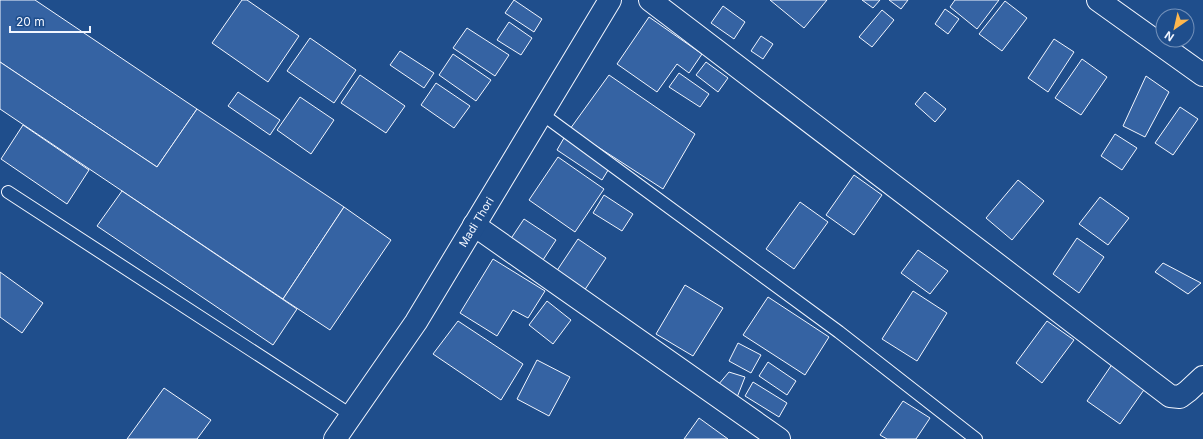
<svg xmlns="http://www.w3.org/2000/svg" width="1203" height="439" font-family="Inter,sans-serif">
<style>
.building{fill:#3563a3;stroke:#f2f6ff}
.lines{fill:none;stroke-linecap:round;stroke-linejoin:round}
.service-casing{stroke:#f2f6ff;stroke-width:14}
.minor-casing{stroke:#f2f6ff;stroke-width:24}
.secondary-casing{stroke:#f2f6ff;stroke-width:24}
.service{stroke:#1f4e8c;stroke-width:12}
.minor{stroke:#1f4e8c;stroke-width:22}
.secondary{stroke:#1f4e8c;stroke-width:22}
.labels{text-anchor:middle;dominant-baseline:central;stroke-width:3;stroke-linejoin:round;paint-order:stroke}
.street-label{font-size:11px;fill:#f2f6ff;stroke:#1f4e8c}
</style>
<rect width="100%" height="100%" fill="#1f4e8c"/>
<g class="building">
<path d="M0,0H35L197,109L157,167L0,62Z"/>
<path d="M242,0H247L299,36L268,82L212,43Z"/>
<path d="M514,0L542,19L534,32L505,13Z"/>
<path d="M770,0H827L804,28Z"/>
<path d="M862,0H880L873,8Z"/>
<path d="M889,0H908L901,9Z"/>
<path d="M955,0H999L977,29L950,7Z"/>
<path d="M1005,1L1027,18L1002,51L979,34Z"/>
<path d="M723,6L745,22L734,39L711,23Z"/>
<path d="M945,9L959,19L948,34L935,24Z"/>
<path d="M882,10L894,20L872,47L859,37Z"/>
<path d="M649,17L702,54L689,73L677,64L657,92L617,64Z"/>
<path d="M509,22L532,38L521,55L497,40Z"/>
<path d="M467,28L509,55L495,76L453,48Z"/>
<path d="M761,36L773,44L763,59L751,51Z"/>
<path d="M310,38L356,70L334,103L287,71Z"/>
<path d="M1054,39L1074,52L1048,92L1028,78Z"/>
<path d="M400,51L434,73L424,88L390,65Z"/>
<path d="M453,54L491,80L476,101L439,75Z"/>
<path d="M1082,59L1107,77L1081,115L1055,98Z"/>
<path d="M0,62L157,167L197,109L344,207L283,299L0,109Z"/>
<path d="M706,62L728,78L718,92L696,75Z"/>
<path d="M679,73L709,94L700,107L669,87Z"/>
<path d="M360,75L405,106L386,133L341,103Z"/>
<path d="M609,75L695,134L663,189L570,129Z"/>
<path d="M1146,76L1169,92L1145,137L1123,126Z"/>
<path d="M436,83L470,106L454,128L421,105Z"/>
<path d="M238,92L280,120L270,135L228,106Z"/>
<path d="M925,92L946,109L935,122L915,104Z"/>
<path d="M300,97L334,120L311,154L277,130Z"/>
<path d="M1180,107L1198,119L1173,155L1155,143Z"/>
<path d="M23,125L89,170L67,204L1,159Z"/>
<path d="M1115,134L1137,148L1122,170L1101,156Z"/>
<path d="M564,138L610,167L602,180L557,150Z"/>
<path d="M558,157L604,189L575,232L529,200Z"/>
<path d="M854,175L882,195L854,235L826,215Z"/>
<path d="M1018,180L1044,201L1012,240L986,218Z"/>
<path d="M122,191L297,309L273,345L97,226Z"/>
<path d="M604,195L633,214L622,231L593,213Z"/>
<path d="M1100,197L1129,218L1108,245L1079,224Z"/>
<path d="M800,202L828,222L794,269L766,249Z"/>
<path d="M344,207L391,240L330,330L283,299Z"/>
<path d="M524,219L556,240L543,260L510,240Z"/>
<path d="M1077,238L1104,257L1079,293L1053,274Z"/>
<path d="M578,239L606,258L584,291L556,272Z"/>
<path d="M918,250L948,271L930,294L901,273Z"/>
<path d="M493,259L545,291L528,318L513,310L497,336L460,313Z"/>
<path d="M1163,263L1201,283L1188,294L1155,272Z"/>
<path d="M0,272L43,303L22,333L0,317Z"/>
<path d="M685,285L723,308L693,356L656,334Z"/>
<path d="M913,291L947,313L917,361L882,339Z"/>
<path d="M768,297L829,337L805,375L743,335Z"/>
<path d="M547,301L571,320L553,344L529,325Z"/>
<path d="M458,321L523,364L501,400L433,354Z"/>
<path d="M1047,321L1074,340L1042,383L1016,363Z"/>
<path d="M738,343L761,355L751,373L729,361Z"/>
<path d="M537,360L570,377L549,416L517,399Z"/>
<path d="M1115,360L1148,384L1120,424L1087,401Z"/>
<path d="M768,362L796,381L787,395L759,376Z"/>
<path d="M729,372L745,377L736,400L718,385Z"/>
<path d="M753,382L787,403L779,417L745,396Z"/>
<path d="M164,388L211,420L197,439H127Z"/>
<path d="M903,401L930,418L916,439H887L880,435Z"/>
<path d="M699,418L728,439H684Z"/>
</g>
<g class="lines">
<defs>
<g id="service">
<path d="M542,114L839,332L976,439"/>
<path d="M8,192L351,415"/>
</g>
<g id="minor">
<path d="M650,0L1170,396L1180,397L1188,391L1203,377"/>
<path d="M1098,0L1203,75"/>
<path d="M474,225L779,439"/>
</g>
<g id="secondary">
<path id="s1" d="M335,439L416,322L610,0"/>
</g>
</defs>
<use href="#service" class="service-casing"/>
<use href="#minor" class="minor-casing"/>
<use href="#secondary" class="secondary-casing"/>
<use href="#service" class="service"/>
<use href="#minor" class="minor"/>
<use href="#secondary" class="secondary"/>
</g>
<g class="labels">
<g class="street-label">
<text stroke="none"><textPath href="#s1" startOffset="259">Madi Thori</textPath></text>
</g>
</g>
<g transform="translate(1175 28) rotate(214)"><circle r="19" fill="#1f4e8c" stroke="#7391ba"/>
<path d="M0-3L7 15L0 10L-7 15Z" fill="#ffb74d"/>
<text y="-6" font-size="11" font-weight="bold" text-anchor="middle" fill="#f2f6ff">N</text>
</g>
<path d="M10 26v6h80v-6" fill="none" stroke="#f2f6ff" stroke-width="2"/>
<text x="16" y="26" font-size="12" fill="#f2f6ff" stroke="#1f4e8c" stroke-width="3" paint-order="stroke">20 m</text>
</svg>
